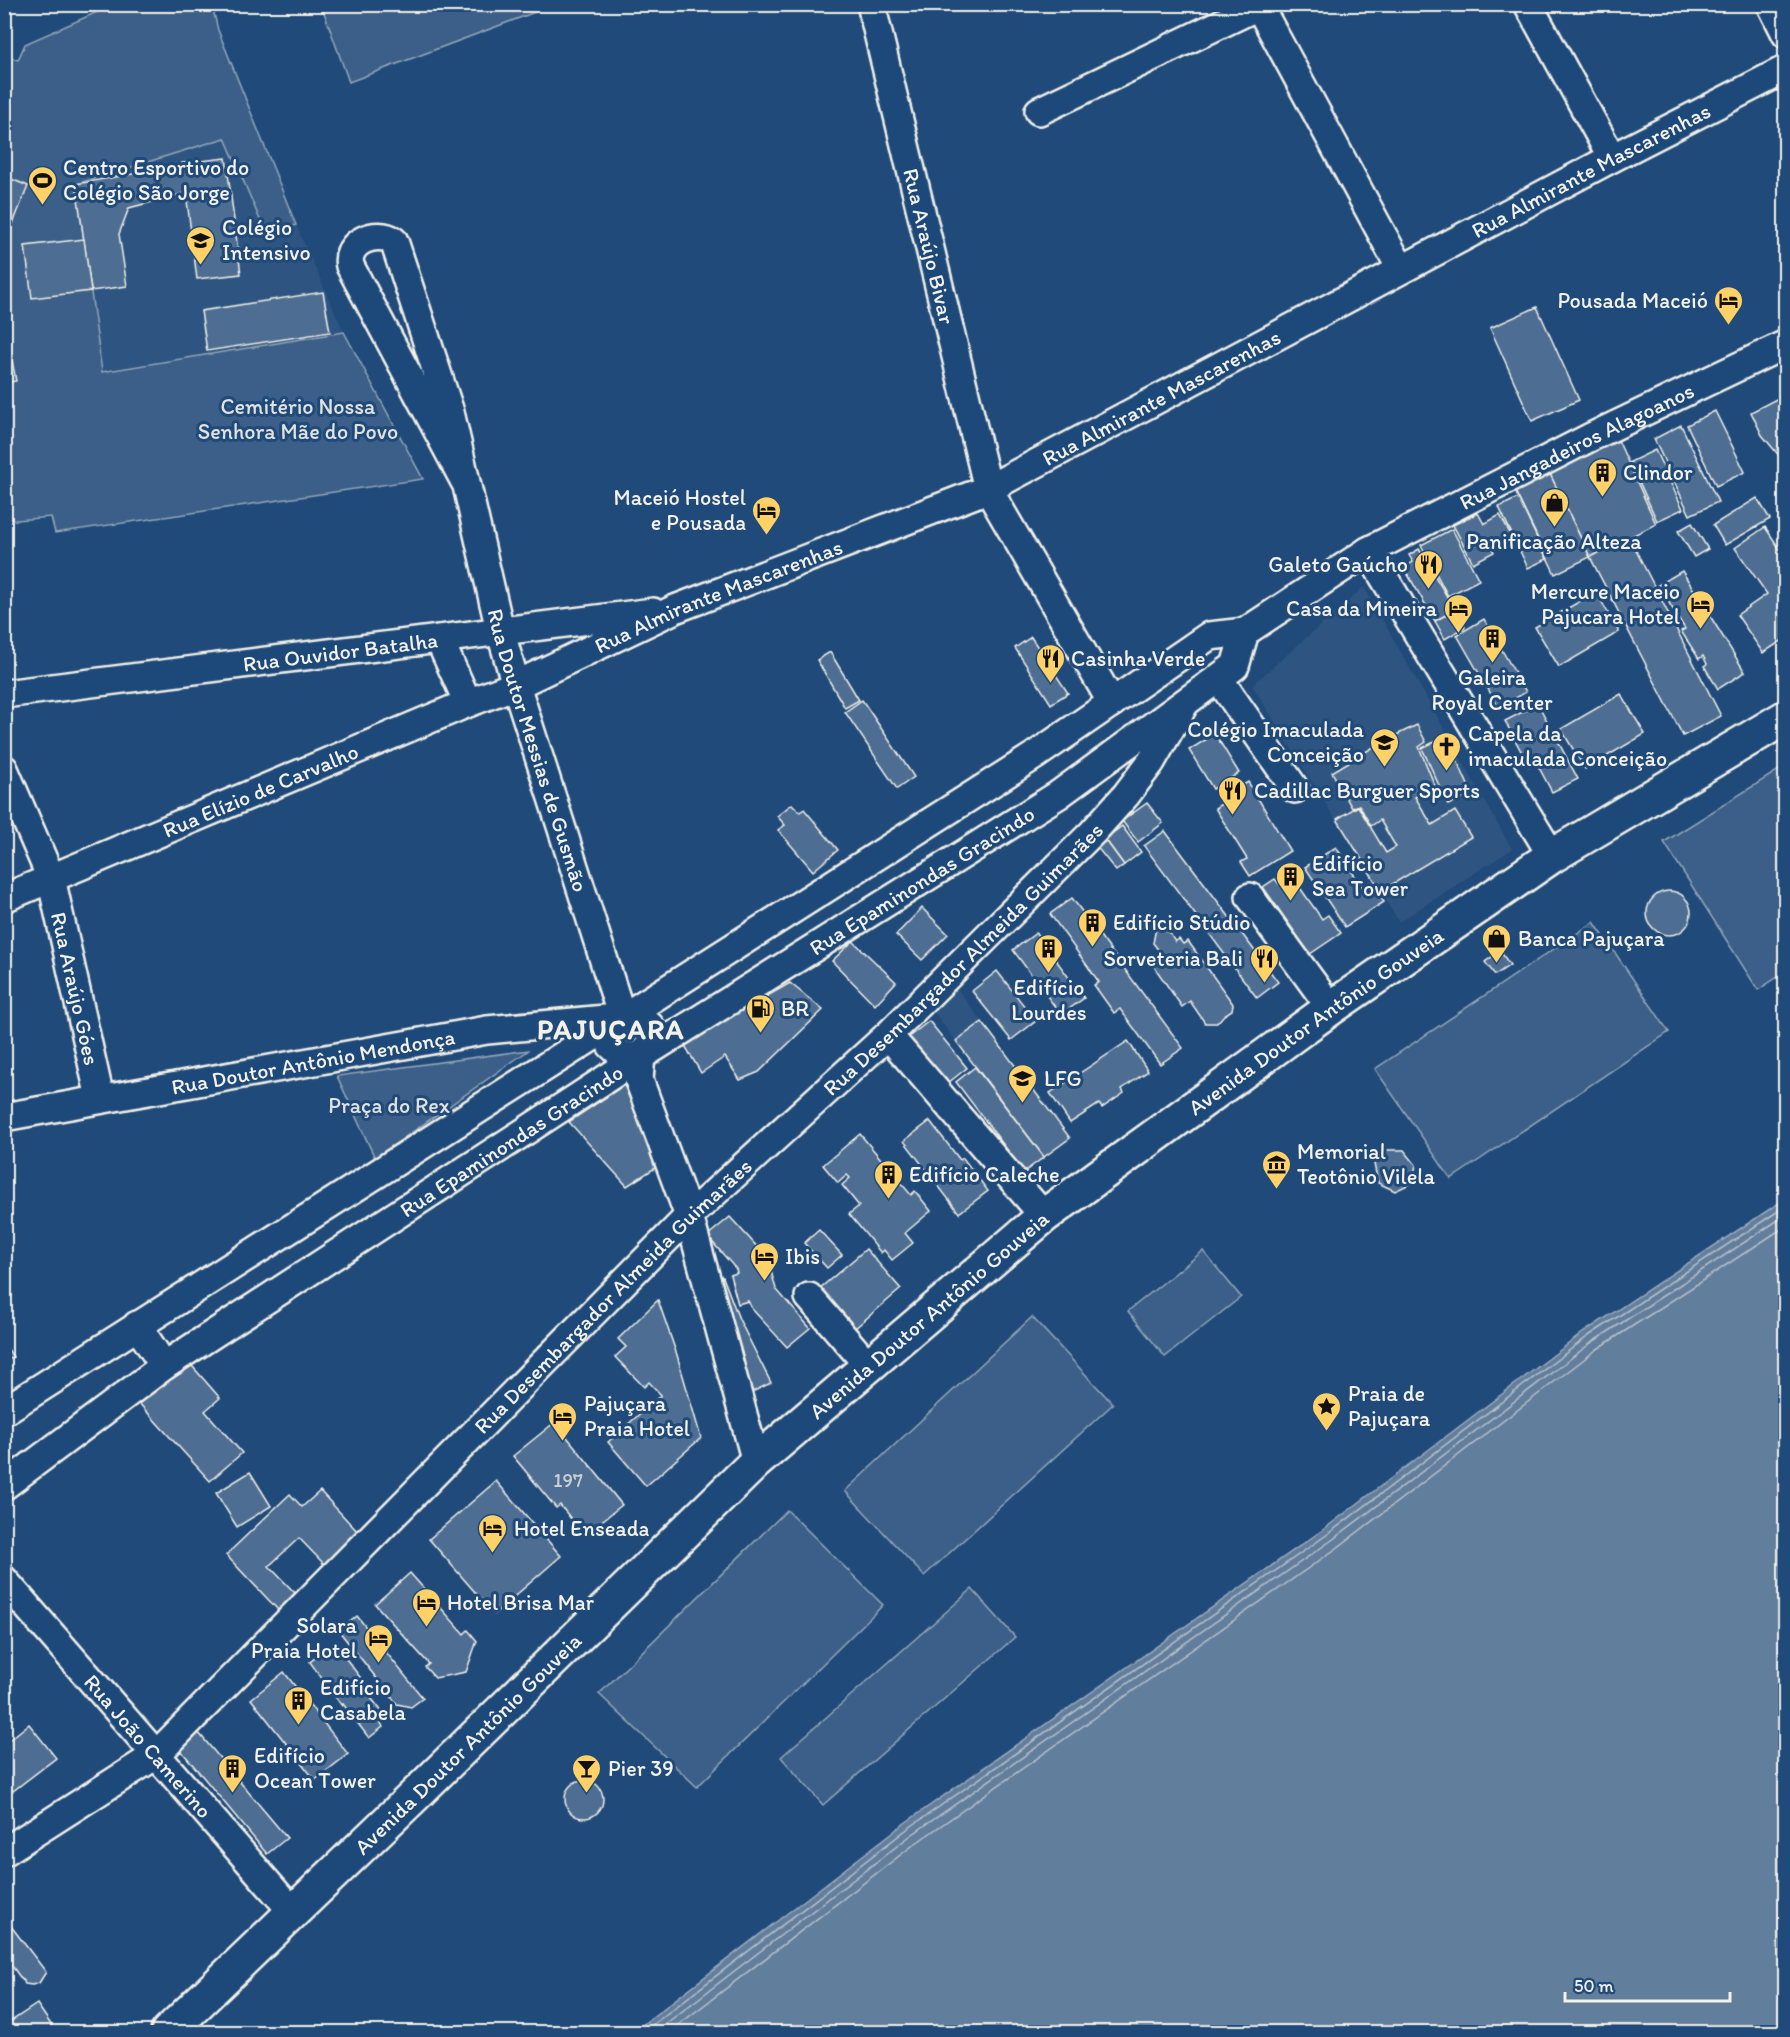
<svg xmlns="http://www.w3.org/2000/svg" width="1790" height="2037" font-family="Itim,sans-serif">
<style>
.built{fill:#2d5581}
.green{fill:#3a5f88;stroke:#97a8b8;stroke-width:1.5}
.water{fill:#627e9d;stroke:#9cacbb;stroke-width:1.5}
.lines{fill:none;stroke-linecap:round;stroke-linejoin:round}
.shore{stroke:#bac3ca;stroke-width:1.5}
.building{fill:#4d6e92;stroke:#f4f1e8;stroke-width:1.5}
.minor-casing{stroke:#f4f1e8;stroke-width:32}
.major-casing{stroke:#f4f1e8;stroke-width:38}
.minor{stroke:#1f4a7a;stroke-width:27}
.major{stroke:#1f4a7a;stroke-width:33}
.labels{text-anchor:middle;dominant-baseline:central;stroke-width:6;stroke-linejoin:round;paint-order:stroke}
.number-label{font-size:20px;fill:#cad0d2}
.poi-label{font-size:22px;fill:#f4f1e8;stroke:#1f4a7a;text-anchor:start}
.street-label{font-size:22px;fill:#f4f1e8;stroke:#1f4a7a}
.park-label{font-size:22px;fill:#e1e2de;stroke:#1f4a7a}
.district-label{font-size:28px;font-weight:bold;letter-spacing:1.5px;fill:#f4f1e8;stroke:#1f4a7a}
</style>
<rect width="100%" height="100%" fill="#1f4a7a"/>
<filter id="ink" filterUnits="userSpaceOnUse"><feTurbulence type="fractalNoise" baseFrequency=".0167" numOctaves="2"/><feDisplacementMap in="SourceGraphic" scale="12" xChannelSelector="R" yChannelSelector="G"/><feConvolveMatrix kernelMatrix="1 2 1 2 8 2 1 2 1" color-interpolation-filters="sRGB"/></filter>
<g filter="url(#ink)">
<g class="built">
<path d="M225,138L267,236L296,225L344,332L102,372L76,184Z"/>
<path d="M1364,587L1512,849L1399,922L1252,685Z"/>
<path d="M956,987L1070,1138L1044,1157L930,1007Z"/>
</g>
<g class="green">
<path d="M321,4H554V5L349,82Z"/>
<path d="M113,5H212L218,30L296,225L267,236L225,138L76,184L102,372L344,332L423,479L55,533L51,517L5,521L4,55L18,60L25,44Z"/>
<path d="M1785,766V972L1758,990L1664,842Z"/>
<path d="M1594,922L1669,1032L1451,1179L1375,1069Z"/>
<path d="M529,1050L375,1158L337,1076Z"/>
<path d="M1203,1251L1241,1297L1165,1357L1128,1311Z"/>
<path d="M1032,1317L1113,1404L924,1576L845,1491Z"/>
<path d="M787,1510L883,1605L697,1787L599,1694Z"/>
<path d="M972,1589L1015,1637L823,1805L781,1757Z"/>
</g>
<path class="water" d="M1785,1199V2032H633L902,1825L1324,1529L1584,1332Z"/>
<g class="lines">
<g class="shore">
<path d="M643,2032L906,1830L1328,1534L1587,1337L1786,1206"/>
<path d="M655,2032L910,1836L1332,1540L1591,1343L1786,1215"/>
<path d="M669,2032L916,1843L1337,1548L1596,1350L1786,1226"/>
</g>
</g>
<g class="building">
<path d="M226,158L241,274L197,279L186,193L129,208L119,234L127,286L91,291L76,184L183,165L182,163Z"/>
<path d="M4,176L28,186L10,231L4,229Z"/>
<path d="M84,239L91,291L32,298L25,246Z"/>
<path d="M323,292L330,332L207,351L201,311Z"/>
<path d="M1537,307L1579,400L1532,421L1490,328Z"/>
<path d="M4,319L16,381L4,383Z"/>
<path d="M1786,394V464L1762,435L1751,412Z"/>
<path d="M1715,411L1745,472L1716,486L1687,425Z"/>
<path d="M1681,425L1718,502L1690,515L1654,439Z"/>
<path d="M1618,440L1656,524L1590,557L1548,470Z"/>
<path d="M1655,450L1683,509L1657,521L1630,462Z"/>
<path d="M1548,470L1590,557L1555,574L1513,487Z"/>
<path d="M1518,498L1547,559L1528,568L1499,507Z"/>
<path d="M1757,498L1770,519L1725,545L1713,525Z"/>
<path d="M1478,513L1484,524L1500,515L1512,537L1492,548L1494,552L1473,563L1453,525Z"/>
<path d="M1692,523L1708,549L1694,557L1678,531Z"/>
<path d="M1765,527L1786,558V638L1763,653L1737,615L1767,594L1735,548Z"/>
<path d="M1452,529L1479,580L1448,596L1421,545Z"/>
<path d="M1629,537L1721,716L1683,736L1590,557Z"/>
<path d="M1419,549L1455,610L1435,621L1404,568L1413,562L1409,555Z"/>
<path d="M1682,571L1745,672L1718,689L1704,666L1707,664L1703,656L1699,659L1681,631L1685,629L1658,585Z"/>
<path d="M1596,592L1619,632L1559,667L1535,627Z"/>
<path d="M1455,610L1465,627L1445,639L1435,621Z"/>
<path d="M1484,619L1526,692L1499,708L1457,635Z"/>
<path d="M1031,637L1068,693L1051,704L1015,648Z"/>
<path d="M830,652L859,700L845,708L817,660Z"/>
<path d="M1621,694L1645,734L1585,769L1561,729Z"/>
<path d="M862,700L914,777L897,789L845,712Z"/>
<path d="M1538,704L1578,779L1552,792L1536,762L1529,766L1505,721Z"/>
<path d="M1417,725L1426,742L1419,747L1435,786L1415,797L1432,825L1455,811L1471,837L1381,891L1337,819L1358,806L1386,853L1396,847L1380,820L1371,826L1359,805L1352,808L1332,772L1382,742Z"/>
<path d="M1215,734L1239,773L1213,789L1189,750Z"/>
<path d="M1446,736L1472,794L1448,805L1422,748Z"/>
<path d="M1248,782L1290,851L1250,876L1241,862L1247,859L1215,808L1233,797L1230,793Z"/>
<path d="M1147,803L1163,823L1138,842L1122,821Z"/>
<path d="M792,804L800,812L804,809L838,850L813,871L778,830L785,825L777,816Z"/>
<path d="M1122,826L1141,852L1124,865L1105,839Z"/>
<path d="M1165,831L1278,982L1257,998L1144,846Z"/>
<path d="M1105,839L1124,865L1116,871L1096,846Z"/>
<path d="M1336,847L1362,887L1371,882L1384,902L1345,927L1305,867Z"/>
<path d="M1291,875L1322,919L1328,915L1341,933L1310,954L1263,887L1275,879L1279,884Z"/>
<circle cx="1669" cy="913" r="22"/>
<path d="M1072,898L1183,1048L1160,1064L1120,1009L1114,1013L1094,985L1099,982L1050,914Z"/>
<path d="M922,908L948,934L922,960L896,935Z"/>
<path d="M1156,928L1169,932L1175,942L1179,939L1183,944L1188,941L1233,1004L1232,1010L1224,1015L1217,1023H1205L1190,1001L1182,1007L1153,965L1157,963L1153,957L1160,952L1153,943Z"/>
<path d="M1036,933L1084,998L1061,1015L1013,950Z"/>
<path d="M853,941L896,982L875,1005L832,961Z"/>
<path d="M1500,951L1510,965L1495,975L1485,962Z"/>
<path d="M997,971L1036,1021L1011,1040L972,991Z"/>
<path d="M790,983L823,1010L759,1072L740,1080L725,1057L701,1073L684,1044Z"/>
<path d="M929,1021L967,1068L944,1086L906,1039Z"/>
<path d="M982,1022L1070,1138L1044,1157L956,1041Z"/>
<path d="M1128,1041L1148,1071L1122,1089L1124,1093L1102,1108L1099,1104L1070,1123L1050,1093Z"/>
<path d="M975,1067L1044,1157L1024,1172L956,1082Z"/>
<path d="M624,1085L658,1166L627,1186L569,1122Z"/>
<path d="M930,1121L960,1160L963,1158L988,1191L959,1213L904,1141Z"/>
<path d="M860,1134L911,1195L915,1191L931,1211L905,1233L913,1243L892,1260L884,1250L881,1253L849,1214L859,1206L842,1185L850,1178L847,1175L838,1183L823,1165Z"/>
<path d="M1386,1150H1404L1416,1165L1412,1183L1395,1191L1378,1183L1374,1164Z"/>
<path d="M730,1217L761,1251L769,1264L776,1289L810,1328L787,1347L752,1309L748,1301L738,1304L730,1275L737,1273L736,1269L707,1236Z"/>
<path d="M819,1230L842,1255L827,1268L804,1243Z"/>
<path d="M866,1249L901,1289L847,1335L812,1295Z"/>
<path d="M723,1277L739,1319L771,1383L744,1396L709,1282Z"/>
<path d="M658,1300L677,1355L701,1438L646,1486L608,1442L661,1395L649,1382L644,1387L615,1357L626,1347L618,1339Z"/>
<path d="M4,1343L13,1357L4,1363Z"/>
<path d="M186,1359L220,1398L205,1411L242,1453L210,1481L137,1401Z"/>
<path d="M555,1422L622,1505L584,1535L560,1505L556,1508L513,1456Z"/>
<path d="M250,1472L271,1506L237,1527L216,1493Z"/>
<path d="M496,1481L561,1556L494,1614L429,1539Z"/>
<path d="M320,1491L358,1532L324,1564L299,1538L269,1566L296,1594L279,1611L226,1555L290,1494L302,1507Z"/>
<path d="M410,1573L464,1634L468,1630L477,1641L466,1672L435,1678L425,1667L429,1664L375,1604Z"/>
<path d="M357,1616L423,1698L411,1707L397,1704L339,1631Z"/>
<path d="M330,1646L337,1654L340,1651L363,1681L360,1684L387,1718L381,1723L383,1727L369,1738L343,1704L342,1706L310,1662Z"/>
<path d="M284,1672L348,1754L315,1780L251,1699Z"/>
<path d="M29,1724L56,1758L13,1791L4,1781V1744Z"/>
<path d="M198,1732L287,1838L267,1854L179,1748Z"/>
<circle cx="584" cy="1799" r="19"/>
<path d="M4,1917L46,1972L39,1983L32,1985L25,1984L4,1955Z"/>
<path d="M37,2004L56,2032H4V2026Z"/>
<path d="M261,2029H270L274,2032H253Z"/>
</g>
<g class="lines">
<defs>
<g id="minor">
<path id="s1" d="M871,4L988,489L1112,703"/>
<path d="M1528,4L1612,158"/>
<path d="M1771,4L1786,34"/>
<path d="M1259,6L1401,269"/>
<path d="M1039,111L1262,4"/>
<path id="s2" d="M465,482L350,266C344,242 377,229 394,241L450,412L500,630L516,685L622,1017"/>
<path d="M1368,551L1552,856"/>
<path d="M439,639L468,703"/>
<path d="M1219,679L1295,789"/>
<path id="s3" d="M4,694L653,612"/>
<path id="s4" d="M4,769L51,878L100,1098"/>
<path d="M1250,897L1331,1008"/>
<path id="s5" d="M4,898L468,703L516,685L675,609L988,489L1612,158L1786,69"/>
<path d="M622,1017L611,1031V1045L623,1056H641L639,1080L689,1216L756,1462"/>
<path d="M888,1035L1044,1216"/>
<path id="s6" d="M4,1117L487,1030L637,1016L650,1026L652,1041L641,1056"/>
<path d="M809,1297L868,1365"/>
<path d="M137,1325L164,1366"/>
<path id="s7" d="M4,1411L1034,756L1209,636L1245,632L1368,551L1589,438L1786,344"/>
<path id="s8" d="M4,1486L164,1366L641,1056L1058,795L1235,666L1245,632"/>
<path id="s9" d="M4,1580L293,1912"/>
<path id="s10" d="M4,1852L156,1755L689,1216L888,1035L1093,832L1126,795L1151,762L1185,703"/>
</g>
<g id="major">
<path id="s11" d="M168,2032L411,1799L756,1462L1044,1216L1331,1008L1552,856L1786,717"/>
</g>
</defs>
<use href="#minor" class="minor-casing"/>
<use href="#major" class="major-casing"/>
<use href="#minor" class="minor"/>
<use href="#major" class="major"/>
</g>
</g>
<defs>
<symbol id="stadium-pin" viewBox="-11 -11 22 30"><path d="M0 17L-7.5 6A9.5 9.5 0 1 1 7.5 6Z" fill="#ffd166" stroke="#1f4a7a"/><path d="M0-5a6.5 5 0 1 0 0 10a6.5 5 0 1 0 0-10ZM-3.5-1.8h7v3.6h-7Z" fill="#111"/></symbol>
<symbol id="school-pin" viewBox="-11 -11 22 30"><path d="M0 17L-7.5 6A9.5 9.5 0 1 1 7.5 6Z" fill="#ffd166" stroke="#1f4a7a"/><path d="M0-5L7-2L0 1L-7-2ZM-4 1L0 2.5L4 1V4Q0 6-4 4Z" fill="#111"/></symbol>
<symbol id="hotel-pin" viewBox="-11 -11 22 30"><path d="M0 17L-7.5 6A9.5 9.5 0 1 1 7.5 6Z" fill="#ffd166" stroke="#1f4a7a"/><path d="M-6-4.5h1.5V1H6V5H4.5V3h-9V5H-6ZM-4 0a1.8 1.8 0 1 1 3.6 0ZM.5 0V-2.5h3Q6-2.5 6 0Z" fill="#111"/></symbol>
<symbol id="building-pin" viewBox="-11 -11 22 30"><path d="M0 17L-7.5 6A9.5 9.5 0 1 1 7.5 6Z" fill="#ffd166" stroke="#1f4a7a"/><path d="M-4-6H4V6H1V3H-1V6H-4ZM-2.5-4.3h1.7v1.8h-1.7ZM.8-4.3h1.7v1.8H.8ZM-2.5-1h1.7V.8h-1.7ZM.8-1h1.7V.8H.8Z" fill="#111"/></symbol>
<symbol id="shop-pin" viewBox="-11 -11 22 30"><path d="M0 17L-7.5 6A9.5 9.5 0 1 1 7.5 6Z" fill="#ffd166" stroke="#1f4a7a"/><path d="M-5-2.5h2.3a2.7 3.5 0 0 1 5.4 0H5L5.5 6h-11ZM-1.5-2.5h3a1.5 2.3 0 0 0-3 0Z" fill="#111"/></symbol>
<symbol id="restaurant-pin" viewBox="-11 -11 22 30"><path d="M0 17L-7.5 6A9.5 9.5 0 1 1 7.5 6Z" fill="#ffd166" stroke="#1f4a7a"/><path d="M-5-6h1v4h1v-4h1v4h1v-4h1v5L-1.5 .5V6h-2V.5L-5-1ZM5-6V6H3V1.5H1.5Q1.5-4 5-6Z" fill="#111"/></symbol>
<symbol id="church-pin" viewBox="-11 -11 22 30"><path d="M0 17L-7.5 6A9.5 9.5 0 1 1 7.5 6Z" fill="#ffd166" stroke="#1f4a7a"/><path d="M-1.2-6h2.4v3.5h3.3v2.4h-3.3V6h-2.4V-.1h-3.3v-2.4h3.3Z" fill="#111"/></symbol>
<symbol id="fuel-pin" viewBox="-11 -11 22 30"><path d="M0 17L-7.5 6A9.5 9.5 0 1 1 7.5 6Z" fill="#ffd166" stroke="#1f4a7a"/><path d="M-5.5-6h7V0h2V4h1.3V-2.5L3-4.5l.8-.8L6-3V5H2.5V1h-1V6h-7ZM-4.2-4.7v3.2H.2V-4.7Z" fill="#111"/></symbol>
<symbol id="museum-pin" viewBox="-11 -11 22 30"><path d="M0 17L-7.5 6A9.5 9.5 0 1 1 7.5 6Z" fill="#ffd166" stroke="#1f4a7a"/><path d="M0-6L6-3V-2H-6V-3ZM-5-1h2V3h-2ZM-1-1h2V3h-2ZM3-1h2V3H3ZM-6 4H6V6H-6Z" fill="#111"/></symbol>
<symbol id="sight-pin" viewBox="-11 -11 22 30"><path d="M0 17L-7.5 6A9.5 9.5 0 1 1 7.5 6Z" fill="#ffd166" stroke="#1f4a7a"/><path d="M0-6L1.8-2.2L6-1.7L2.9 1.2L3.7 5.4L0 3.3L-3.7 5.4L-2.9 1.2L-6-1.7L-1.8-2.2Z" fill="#111"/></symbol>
<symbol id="bar-pin" viewBox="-11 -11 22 30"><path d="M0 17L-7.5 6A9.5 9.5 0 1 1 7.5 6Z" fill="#ffd166" stroke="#1f4a7a"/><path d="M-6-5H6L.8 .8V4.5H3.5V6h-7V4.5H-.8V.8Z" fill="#111"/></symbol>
</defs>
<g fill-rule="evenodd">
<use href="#stadium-pin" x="26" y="164" width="33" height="45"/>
<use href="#school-pin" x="184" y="224" width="33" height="45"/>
<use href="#hotel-pin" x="1712" y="284" width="33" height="45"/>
<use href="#building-pin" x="1586" y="456" width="33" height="45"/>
<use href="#shop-pin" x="1538" y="486" width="33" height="45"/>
<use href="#hotel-pin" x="750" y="494" width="33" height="45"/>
<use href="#restaurant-pin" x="1412" y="548" width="33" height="45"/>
<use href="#hotel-pin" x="1684" y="588" width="33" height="45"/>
<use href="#hotel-pin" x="1442" y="592" width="33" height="45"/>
<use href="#building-pin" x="1476" y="622" width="33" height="45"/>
<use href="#restaurant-pin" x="1034" y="642" width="33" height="45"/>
<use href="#school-pin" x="1368" y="726" width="33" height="45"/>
<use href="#church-pin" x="1430" y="730" width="33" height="45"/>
<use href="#restaurant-pin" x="1216" y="774" width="33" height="45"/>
<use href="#building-pin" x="1274" y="860" width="33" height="45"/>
<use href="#building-pin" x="1076" y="906" width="33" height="45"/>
<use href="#shop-pin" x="1480" y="922" width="33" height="45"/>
<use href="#building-pin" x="1032" y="932" width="33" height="45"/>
<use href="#restaurant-pin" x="1248" y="942" width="33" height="45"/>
<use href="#fuel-pin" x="744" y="992" width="33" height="45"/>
<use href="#school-pin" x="1006" y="1062" width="33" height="45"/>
<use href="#museum-pin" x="1260" y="1148" width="33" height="45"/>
<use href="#building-pin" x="872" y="1158" width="33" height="45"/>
<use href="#hotel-pin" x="748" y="1240" width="33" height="45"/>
<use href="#sight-pin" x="1310" y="1390" width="33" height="45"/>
<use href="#hotel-pin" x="546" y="1400" width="33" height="45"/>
<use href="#hotel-pin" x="476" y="1512" width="33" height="45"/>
<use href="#hotel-pin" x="410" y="1586" width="33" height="45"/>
<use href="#hotel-pin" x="362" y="1622" width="33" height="45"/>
<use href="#building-pin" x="282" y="1684" width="33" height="45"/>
<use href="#building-pin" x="216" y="1752" width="33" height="45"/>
<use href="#bar-pin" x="570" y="1752" width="33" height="45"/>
</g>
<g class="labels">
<g class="number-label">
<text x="568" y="1480">197</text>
</g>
<g class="poi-label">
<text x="63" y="167">Centro Esportivo do<tspan x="63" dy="25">Colégio São Jorge</tspan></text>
<text x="222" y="227">Colégio<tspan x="222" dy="25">Intensivo</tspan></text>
<text x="1708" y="300" text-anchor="end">Pousada Maceió</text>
<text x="1623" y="472">Clindor</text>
<text x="746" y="497" text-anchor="end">Maceió Hostel<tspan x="746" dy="25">e Pousada</tspan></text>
<text x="1554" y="541" text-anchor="middle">Panificação Alteza</text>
<text x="1408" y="564" text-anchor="end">Galeto Gaúcho</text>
<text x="1680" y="591" text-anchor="end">Mercure Maceio<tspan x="1680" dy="25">Pajucara Hotel</tspan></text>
<text x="1437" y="608" text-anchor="end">Casa da Mineira</text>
<text x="1071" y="658">Casinha Verde</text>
<text x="1492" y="677" text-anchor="middle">Galeira<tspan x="1492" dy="25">Royal Center</tspan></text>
<text x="1364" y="729" text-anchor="end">Colégio Imaculada<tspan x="1364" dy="25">Conceição</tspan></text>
<text x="1468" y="733">Capela da<tspan x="1468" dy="25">imaculada Conceição</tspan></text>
<text x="1254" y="790">Cadillac Burguer Sports</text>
<text x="1312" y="863">Edifício<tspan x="1312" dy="25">Sea Tower</tspan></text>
<text x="1113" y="922">Edifício Stúdio</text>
<text x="1518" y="938">Banca Pajuçara</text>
<text x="1243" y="958" text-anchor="end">Sorveteria Bali</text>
<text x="1049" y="987" text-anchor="middle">Edifício<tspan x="1049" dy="25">Lourdes</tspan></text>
<text x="781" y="1008">BR</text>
<text x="1044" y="1078">LFG</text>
<text x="1297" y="1151">Memorial<tspan x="1297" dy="25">Teotônio Vilela</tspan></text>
<text x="909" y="1174">Edifício Caleche</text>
<text x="785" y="1256">Ibis</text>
<text x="1348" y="1393">Praia de<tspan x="1348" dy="25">Pajuçara</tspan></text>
<text x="584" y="1403">Pajuçara<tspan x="584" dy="25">Praia Hotel</tspan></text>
<text x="514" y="1528">Hotel Enseada</text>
<text x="447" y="1602">Hotel Brisa Mar</text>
<text x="357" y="1625" text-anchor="end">Solara<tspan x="357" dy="25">Praia Hotel</tspan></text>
<text x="320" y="1687">Edifício<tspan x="320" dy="25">Casabela</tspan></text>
<text x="254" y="1755">Edifício<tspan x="254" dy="25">Ocean Tower</tspan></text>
<text x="608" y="1768">Pier 39</text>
</g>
<g class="street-label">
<text stroke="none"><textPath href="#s5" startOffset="1748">Rua Almirante Mascarenhas</textPath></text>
<text stroke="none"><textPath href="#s1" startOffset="249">Rua Araújo Bivar</textPath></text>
<text stroke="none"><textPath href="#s5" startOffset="1262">Rua Almirante Mascarenhas</textPath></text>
<text stroke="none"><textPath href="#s7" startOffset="1850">Rua Jangadeiros Alagoanos</textPath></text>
<text stroke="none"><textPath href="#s5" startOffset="776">Rua Almirante Mascarenhas</textPath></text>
<text stroke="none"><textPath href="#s3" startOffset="339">Rua Ouvidor Batalha</textPath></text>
<text stroke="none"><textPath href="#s2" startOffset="838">Rua Doutor Messias de Gusmão</textPath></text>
<text stroke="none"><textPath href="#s5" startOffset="278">Rua Elízio de Carvalho</textPath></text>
<text stroke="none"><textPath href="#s8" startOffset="1100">Rua Epaminondas Gracindo</textPath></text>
<text stroke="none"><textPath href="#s10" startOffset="1314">Rua Desembargador Almeida Guimarães</textPath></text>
<text stroke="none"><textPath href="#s4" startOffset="232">Rua Araújo Góes</textPath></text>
<text stroke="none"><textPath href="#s11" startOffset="1532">Avenida Doutor Antônio Gouveia</textPath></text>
<text stroke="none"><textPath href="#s6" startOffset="314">Rua Doutor Antônio Mendonça</textPath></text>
<text stroke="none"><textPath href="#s8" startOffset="614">Rua Epaminondas Gracindo</textPath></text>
<text stroke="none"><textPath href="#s10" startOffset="828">Rua Desembargador Almeida Guimarães</textPath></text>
<text stroke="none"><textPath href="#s11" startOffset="1046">Avenida Doutor Antônio Gouveia</textPath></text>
<text stroke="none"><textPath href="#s11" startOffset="416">Avenida Doutor Antônio Gouveia</textPath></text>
<text stroke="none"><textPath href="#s9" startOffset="220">Rua João Camerino</textPath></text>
</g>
<g class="park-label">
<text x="298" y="406">Cemitério Nossa<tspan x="298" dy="25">Senhora Mãe do Povo</tspan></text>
<text x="389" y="1105">Praça do Rex</text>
</g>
<g class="district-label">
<text x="611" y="1029">PAJUÇARA</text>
</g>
</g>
<rect width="1790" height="2037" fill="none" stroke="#1f4a7a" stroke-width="24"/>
<rect x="12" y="12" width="1766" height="2013" fill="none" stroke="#f4f1e8" stroke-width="2" filter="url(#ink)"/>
<path d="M1565 1992v9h165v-9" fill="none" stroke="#f4f1e8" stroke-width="3"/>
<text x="1574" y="1992" font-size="18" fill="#f4f1e8" stroke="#1f4a7a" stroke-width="4.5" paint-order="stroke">50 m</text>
</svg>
